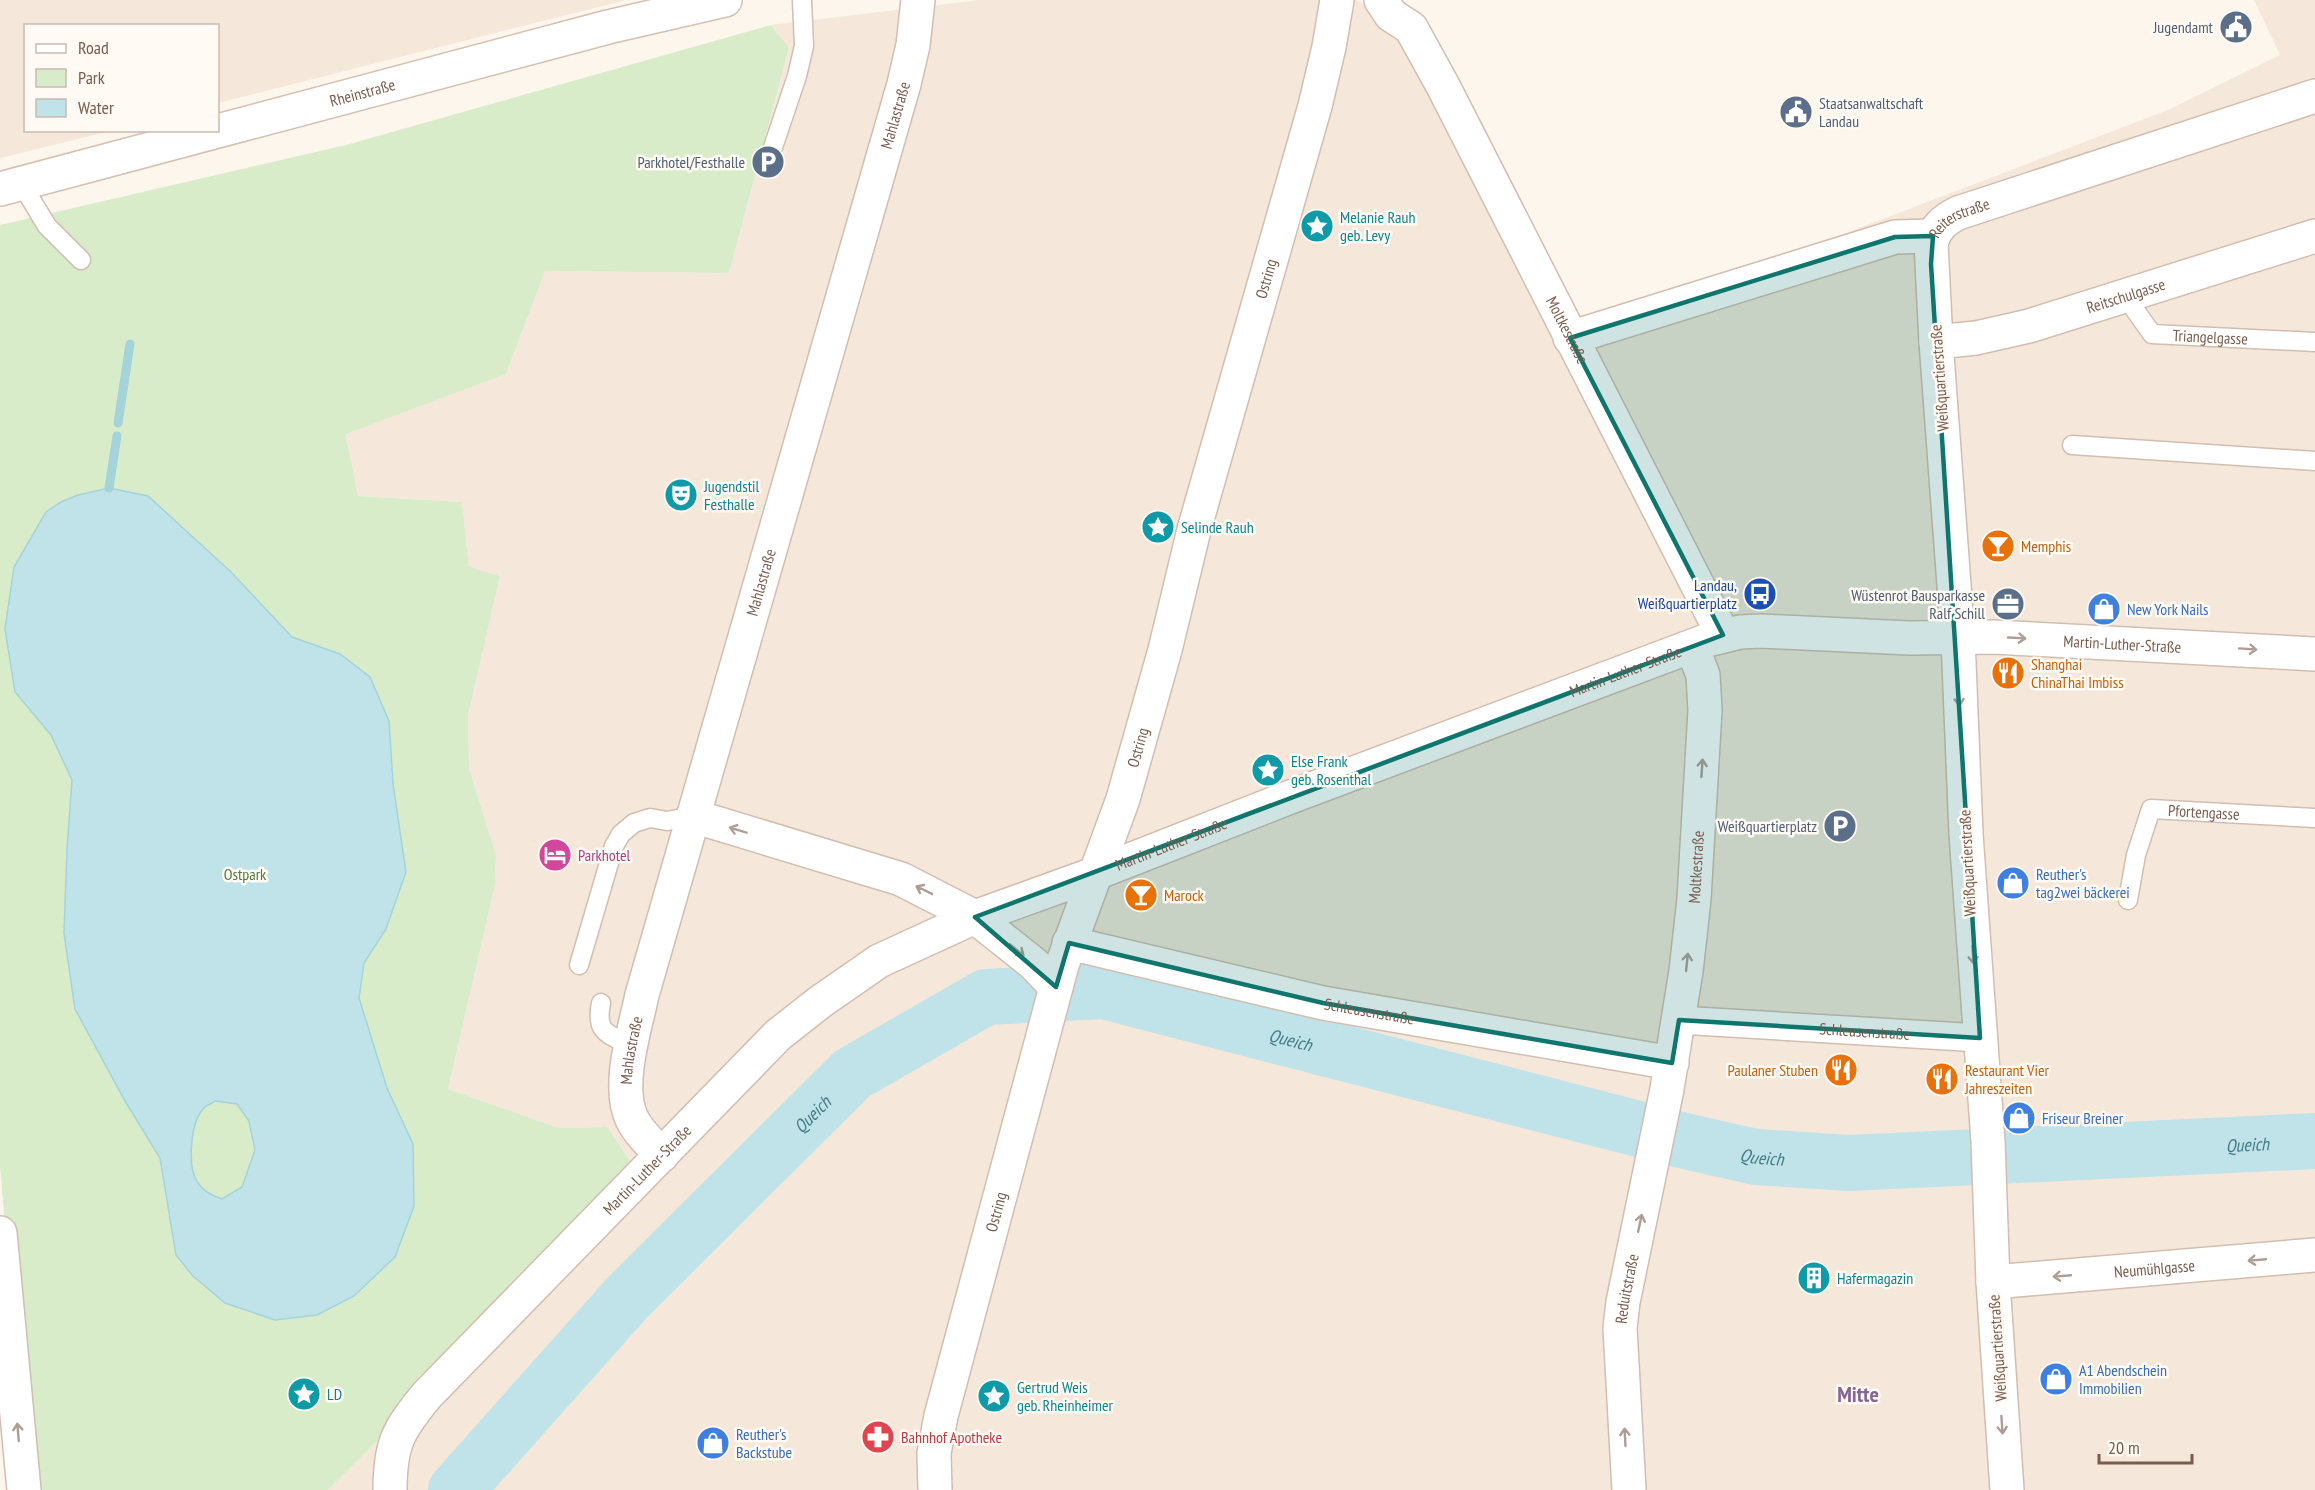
<svg xmlns="http://www.w3.org/2000/svg" width="2315" height="1490" font-family="'PT Sans Narrow',sans-serif">
<style>
.residential{fill:#f5e8da}
.green{fill:#d8ecc9}
.water{fill:#bfe3e8;stroke:#a5d3da;stroke-width:1.5;fill-rule:evenodd}
.lines{fill:none;stroke-linecap:round;stroke-linejoin:round}
.stream{stroke:#a5d3da;stroke-width:9}
.river{stroke:#bfe3e8;stroke-width:56}
.service-casing{stroke:#d1beb0;stroke-width:21}
.pedestrian-casing{stroke:#d1beb0;stroke-width:30}
.minor-casing{stroke:#d1beb0;stroke-width:36}
.secondary-casing{stroke:#d6c0b0;stroke-width:36}
.service{stroke:#fff;stroke-width:18}
.pedestrian{stroke:#fff;stroke-width:27}
.minor{stroke:#fff;stroke-width:33}
.secondary{stroke:#fff;stroke-width:33}
.oneway{stroke:#af9d94}
.marked{fill:#0f766e;fill-opacity:0.2;stroke:#0f766e;stroke-width:4.5;stroke-linejoin:round}
.labels{text-anchor:middle;dominant-baseline:central;stroke-width:5;stroke-linejoin:round;paint-order:stroke}
.service-label{font-size:16px;fill:#4e5e75;stroke:#fffaf3;text-anchor:end}
.street-label{font-size:16px;fill:#7a5c4d;stroke:#fffaf3}
.culture-label{font-size:16px;fill:#0d838f;stroke:#fffaf3;text-anchor:start}
.food-label{font-size:16px;fill:#c56008;stroke:#fffaf3;text-anchor:start}
.transit-label{font-size:16px;fill:#164399;stroke:#fffaf3;text-anchor:end}
.shop-label{font-size:16px;fill:#366cbe;stroke:#fffaf3;text-anchor:start}
.hotel-label{font-size:16px;fill:#b23c85;stroke:#fffaf3;text-anchor:start}
.park-label{font-size:16px;fill:#537a41;stroke:#fffaf3}
.health-label{font-size:16px;fill:#be3a42;stroke:#fffaf3;text-anchor:start}
.water-label{font-size:18px;font-style:italic;fill:#437c86;stroke:#fffaf3}
.district-label{font-size:22px;font-weight:bold;fill:#846695;stroke:#fffaf3}
</style>
<rect width="100%" height="100%" fill="#fdf6ec"/>
<g class="residential">
<path d="M0,0H626L218,103V26H26V130L111,131L0,158Z"/>
<path d="M979,0H1356L1411,28L1571,338L2168,110L2280,55L2254,0H2315V1490H328L642,1178L607,1127L559,1128L448,1089L495,885L496,855L469,768L468,716L500,576L469,568L462,502L358,496L346,433L506,374L545,271L729,273L789,49L771,25Z"/>
</g>
<path class="green" d="M771,25L789,48L729,273L545,271L506,374L346,434L358,496L462,502L469,567L500,576L468,716L469,768L496,855L495,885L448,1089L559,1128L607,1127L642,1178L328,1490H26L0,1165V225L346,145Z"/>
<path class="water" d="M109,488L148,496L231,572L292,637L340,654L370,677L389,721L393,784L406,872L386,929L364,963L359,998L387,1088L413,1144L414,1206L395,1257L354,1296L317,1315L275,1320L225,1303L193,1276L176,1255L160,1158L125,1101L75,1009L64,933L67,849L72,780L51,735L15,692L5,629L14,567L46,512L61,502L78,495ZM215,1101L237,1104L249,1121L255,1150L242,1187L222,1199C213,1196 203,1191 198,1183C187,1168 190,1124 203,1109C205,1106 211,1104 215,1101Z"/>
<g class="lines">
<g class="stream">
<path d="M118,423L130,344"/>
<path d="M109,488L117,436"/>
</g>
<path class="river" id="s1" d="M456,1490L627,1298L852,1074L986,997L1103,991L1689,1142L1756,1157L1849,1163L2315,1141"/>
<defs>
<g id="service">
<path d="M768,162L797,76L804,46L802,0"/>
<path d="M21,183L47,226L81,260"/>
<path id="s2" d="M2125,296L2152,334L2315,342"/>
<path d="M2072,445L2315,461"/>
<path id="s3" d="M2128,900L2136,855L2151,809L2315,818"/>
<path d="M579,965L614,846L621,834L634,823L650,818L667,821L693,816"/>
<path d="M601,1003C595,1034 608,1033 631,1046"/>
</g>
<g id="pedestrian">
<path id="s4" d="M1679,1020L1980,1038"/>
</g>
<g id="minor">
<path id="s5" d="M1381,0L1391,15L1411,28L1443,86L1723,635"/>
<path d="M1570,338L1895,237L1933,236"/>
<path id="s6" d="M1936,342L1976,338L2029,326L2315,236"/>
<path d="M693,816L901,879L975,917L1034,964L1056,987"/>
<path id="s7" d="M1069,943L1323,1003L1672,1063"/>
<path id="s8" d="M662,1155C651,1144 639,1133 632,1119C616,1086 635,1029 642,995L904,84L913,45L918,0"/>
<path d="M0,1233L24,1490"/>
<path id="s9" d="M1993,1282L2315,1255"/>
<path id="s10" d="M390,1490C390,1444 398,1430 427,1395L778,1035L820,1002L879,961L975,917L1094,874L1293,796L1708,640L1740,632L1761,631L1909,638L1994,637L2315,654"/>
<path id="s11" d="M935,1490L934,1453L941,1416L1062,965L1123,799L1165,650L1194,530L1315,106L1329,47L1337,0"/>
<path id="s12" d="M1629,1490L1620,1328L1623,1302L1667,1089L1686,971L1694,899L1705,710L1703,675L1692,647"/>
<path id="s13" d="M2007,1490L1993,1282L1988,1141L1966,834L1958,639L1936,342L1931,243C1935,228 1944,220 1958,213L2315,96"/>
</g>
<g id="secondary">
<path id="s14" d="M0,189L608,27L725,0"/>
</g>
</defs>
<use href="#service" class="service-casing"/>
<use href="#pedestrian" class="pedestrian-casing"/>
<use href="#minor" class="minor-casing"/>
<use href="#secondary" class="secondary-casing"/>
<use href="#service" class="service"/>
<use href="#pedestrian" class="pedestrian"/>
<use href="#minor" class="minor"/>
<use href="#secondary" class="secondary"/>
</g>
<defs><path id="oneway-shaft" d="M-6 0H5M1.5-3L5.5 0L1.5 3" fill="none" stroke-width="1.6" stroke-linecap="round" stroke-linejoin="round" transform="scale(1.5)"/></defs>
<g class="oneway">
<use href="#oneway-shaft" transform="translate(2017 638) rotate(3)"/>
<use href="#oneway-shaft" transform="translate(2248 649) rotate(4)"/>
<use href="#oneway-shaft" transform="translate(1959 697) rotate(87)"/>
<use href="#oneway-shaft" transform="translate(1702 768) rotate(-86)"/>
<use href="#oneway-shaft" transform="translate(738 830) rotate(-163)"/>
<use href="#oneway-shaft" transform="translate(924 890) rotate(-154)"/>
<use href="#oneway-shaft" transform="translate(1017 950) rotate(39)"/>
<use href="#oneway-shaft" transform="translate(1973 955) rotate(86)"/>
<use href="#oneway-shaft" transform="translate(1687 962) rotate(-84)"/>
<use href="#oneway-shaft" transform="translate(1640 1223) rotate(-78)"/>
<use href="#oneway-shaft" transform="translate(2257 1260) rotate(175)"/>
<use href="#oneway-shaft" transform="translate(2062 1276) rotate(175)"/>
<use href="#oneway-shaft" transform="translate(2002 1425) rotate(86)"/>
<use href="#oneway-shaft" transform="translate(18 1432) rotate(-95)"/>
<use href="#oneway-shaft" transform="translate(1625 1437) rotate(-93)"/>
</g>
<path class="marked" d="M1933,236L1931,264L1980,1038L1679,1020L1672,1063L1323,1003L1069,943L1056,987L975,917L1723,635L1570,338L1895,237Z"/>
<defs>
<symbol id="civic-disc" viewBox="-11 -11 22 22"><circle r="9.5" fill="#5c6f8a" stroke="#fffaf3"/><path d="M-.6-6.5H3V-4.5H.6V-3L4-1V1h2V6H-6V1h2V-1L-.6-3ZM-1.2 2.5V6h2.4V2.5Z" fill="#fff"/></symbol>
<symbol id="parking-disc" viewBox="-11 -11 22 22"><circle r="9.5" fill="#5c6f8a" stroke="#fffaf3"/><path d="M-3.5-5.5H1a3.5 3.5 0 0 1 0 7H-1V5.5H-3.5ZM-1-3.4V-.6H.8a1.4 1.4 0 0 0 0-2.8Z" fill="#fff"/></symbol>
<symbol id="sight-disc" viewBox="-11 -11 22 22"><circle r="9.5" fill="#0f9aa8" stroke="#fffaf3"/><path d="M0-6L1.8-2.2L6-1.7L2.9 1.2L3.7 5.4L0 3.3L-3.7 5.4L-2.9 1.2L-6-1.7L-1.8-2.2Z" fill="#fff"/></symbol>
<symbol id="theatre-disc" viewBox="-11 -11 22 22"><circle r="9.5" fill="#0f9aa8" stroke="#fffaf3"/><path d="M-5-5.5Q0-4 5-5.5V0Q5 5 0 6Q-5 5-5 0ZM-3.3-2.5H-1v1.5H-3.3ZM1-2.5H3.3v1.5H1ZM-2.8 1Q0 5.5 2.8 1Z" fill="#fff"/></symbol>
<symbol id="bar-disc" viewBox="-11 -11 22 22"><circle r="9.5" fill="#e8710a" stroke="#fffaf3"/><path d="M-6-5H6L.8 .8V4.5H3.5V6h-7V4.5H-.8V.8Z" fill="#fff"/></symbol>
<symbol id="bus-disc" viewBox="-11 -11 22 22"><circle r="9.5" fill="#1a4fb4" stroke="#fffaf3"/><path d="M-5-6H5V4H4V6H2V4H-2V6H-4V4H-5ZM-3.5-4V0h7V-4ZM-3.5 1.2v1.5H-2V1.2ZM2 1.2v1.5H3.5V1.2Z" fill="#fff"/></symbol>
<symbol id="office-disc" viewBox="-11 -11 22 22"><circle r="9.5" fill="#5c6f8a" stroke="#fffaf3"/><path d="M-6-3h4V-5.5h4V-3h4V5H-6ZM-1-4.5V-3h2v-1.5ZM-6 0V1H6V0Z" fill="#fff"/></symbol>
<symbol id="shop-disc" viewBox="-11 -11 22 22"><circle r="9.5" fill="#3f7fe0" stroke="#fffaf3"/><path d="M-5-2.5h2.3a2.7 3.5 0 0 1 5.4 0H5L5.5 6h-11ZM-1.5-2.5h3a1.5 2.3 0 0 0-3 0Z" fill="#fff"/></symbol>
<symbol id="restaurant-disc" viewBox="-11 -11 22 22"><circle r="9.5" fill="#e8710a" stroke="#fffaf3"/><path d="M-5-6h1v4h1v-4h1v4h1v-4h1v5L-1.5 .5V6h-2V.5L-5-1ZM5-6V6H3V1.5H1.5Q1.5-4 5-6Z" fill="#fff"/></symbol>
<symbol id="hotel-disc" viewBox="-11 -11 22 22"><circle r="9.5" fill="#d1479c" stroke="#fffaf3"/><path d="M-6-4.5h1.5V1H6V5H4.5V3h-9V5H-6ZM-4 0a1.8 1.8 0 1 1 3.6 0ZM.5 0V-2.5h3Q6-2.5 6 0Z" fill="#fff"/></symbol>
<symbol id="building-disc" viewBox="-11 -11 22 22"><circle r="9.5" fill="#0f9aa8" stroke="#fffaf3"/><path d="M-4-6H4V6H1V3H-1V6H-4ZM-2.5-4.3h1.7v1.8h-1.7ZM.8-4.3h1.7v1.8H.8ZM-2.5-1h1.7V.8h-1.7ZM.8-1h1.7V.8H.8Z" fill="#fff"/></symbol>
<symbol id="pharmacy-disc" viewBox="-11 -11 22 22"><circle r="9.5" fill="#e0444e" stroke="#fffaf3"/><path d="M-2-6h4v4h4v4h-4v4h-4v-4h-4v-4h4Z" fill="#fff"/></symbol>
</defs>
<g fill-rule="evenodd">
<use href="#civic-disc" x="2217" y="8" width="38" height="38"/>
<use href="#civic-disc" x="1777" y="93" width="38" height="38"/>
<use href="#parking-disc" x="749" y="143" width="38" height="38"/>
<use href="#sight-disc" x="1298" y="207" width="38" height="38"/>
<use href="#theatre-disc" x="662" y="476" width="38" height="38"/>
<use href="#sight-disc" x="1139" y="508" width="38" height="38"/>
<use href="#bar-disc" x="1979" y="527" width="38" height="38"/>
<use href="#bus-disc" x="1741" y="575" width="38" height="38"/>
<use href="#office-disc" x="1989" y="585" width="38" height="38"/>
<use href="#shop-disc" x="2085" y="590" width="38" height="38"/>
<use href="#restaurant-disc" x="1989" y="654" width="38" height="38"/>
<use href="#sight-disc" x="1249" y="751" width="38" height="38"/>
<use href="#parking-disc" x="1821" y="807" width="38" height="38"/>
<use href="#hotel-disc" x="536" y="836" width="38" height="38"/>
<use href="#shop-disc" x="1994" y="864" width="38" height="38"/>
<use href="#bar-disc" x="1122" y="876" width="38" height="38"/>
<use href="#restaurant-disc" x="1822" y="1051" width="38" height="38"/>
<use href="#restaurant-disc" x="1923" y="1060" width="38" height="38"/>
<use href="#shop-disc" x="2000" y="1099" width="38" height="38"/>
<use href="#building-disc" x="1795" y="1259" width="38" height="38"/>
<use href="#shop-disc" x="2037" y="1360" width="38" height="38"/>
<use href="#sight-disc" x="285" y="1375" width="38" height="38"/>
<use href="#sight-disc" x="975" y="1377" width="38" height="38"/>
<use href="#pharmacy-disc" x="859" y="1418" width="38" height="38"/>
<use href="#shop-disc" x="694" y="1424" width="38" height="38"/>
</g>
<g class="labels">
<g class="service-label">
<text x="2213" y="27">Jugendamt</text>
<text x="1819" y="103" text-anchor="start">Staatsanwaltschaft<tspan x="1819" dy="18">Landau</tspan></text>
<text x="745" y="162">Parkhotel/Festhalle</text>
<text x="1985" y="595">Wüstenrot Bausparkasse<tspan x="1985" dy="18">Ralf Schill</tspan></text>
<text x="1817" y="826">Weißquartierplatz</text>
</g>
<g class="street-label">
<text stroke="none"><textPath href="#s14" startOffset="375">Rheinstraße</textPath></text>
<text stroke="none"><textPath href="#s8" startOffset="1089">Mahlastraße</textPath></text>
<text stroke="none"><textPath href="#s13" startOffset="1290">Reiterstraße</textPath></text>
<text stroke="none"><textPath href="#s11" startOffset="1258">Ostring</textPath></text>
<text stroke="none"><textPath href="#s6" startOffset="196">Reitschulgasse</textPath></text>
<text stroke="none"><textPath href="#s5" startOffset="382">Moltkestraße</textPath></text>
<text stroke="none"><textPath href="#s2" startOffset="105">Triangelgasse</textPath></text>
<text transform="translate(1939 378) rotate(-94)">Weißquartierstraße</text>
<text stroke="none"><textPath href="#s8" startOffset="603">Mahlastraße</textPath></text>
<text stroke="none"><textPath href="#s10" startOffset="2038">Martin-Luther-Straße</textPath></text>
<text stroke="none"><textPath href="#s10" startOffset="1534">Martin-Luther-Straße</textPath></text>
<text stroke="none"><textPath href="#s11" startOffset="772">Ostring</textPath></text>
<text stroke="none"><textPath href="#s3" startOffset="147">Pfortengasse</textPath></text>
<text stroke="none"><textPath href="#s10" startOffset="1048">Martin-Luther-Straße</textPath></text>
<text transform="translate(1967 863) rotate(-93)">Weißquartierstraße</text>
<text stroke="none"><textPath href="#s12" startOffset="630">Moltkestraße</textPath></text>
<text stroke="none"><textPath href="#s7" startOffset="308">Schleusenstraße</textPath></text>
<text stroke="none"><textPath href="#s4" startOffset="186">Schleusenstraße</textPath></text>
<text stroke="none"><textPath href="#s8" startOffset="117">Mahlastraße</textPath></text>
<text stroke="none"><textPath href="#s10" startOffset="420">Martin-Luther-Straße</textPath></text>
<text stroke="none"><textPath href="#s11" startOffset="286">Ostring</textPath></text>
<text stroke="none"><textPath href="#s9" startOffset="162">Neumühlgasse</textPath></text>
<text stroke="none"><textPath href="#s12" startOffset="202">Reduitstraße</textPath></text>
<text transform="translate(1997 1348) rotate(-94)">Weißquartierstraße</text>
</g>
<g class="culture-label">
<text x="1340" y="217">Melanie Rauh<tspan x="1340" dy="18">geb. Levy</tspan></text>
<text x="704" y="486">Jugendstil<tspan x="704" dy="18">Festhalle</tspan></text>
<text x="1181" y="527">Selinde Rauh</text>
<text x="1291" y="761">Else Frank<tspan x="1291" dy="18">geb. Rosenthal</tspan></text>
<text x="1837" y="1278">Hafermagazin</text>
<text x="1017" y="1387">Gertrud Weis<tspan x="1017" dy="18">geb. Rheinheimer</tspan></text>
<text x="327" y="1394">LD</text>
</g>
<g class="food-label">
<text x="2021" y="546">Memphis</text>
<text x="2031" y="664">Shanghai<tspan x="2031" dy="18">ChinaThai Imbiss</tspan></text>
<text x="1164" y="895">Marock</text>
<text x="1818" y="1070" text-anchor="end">Paulaner Stuben</text>
<text x="1965" y="1070">Restaurant Vier<tspan x="1965" dy="18">Jahreszeiten</tspan></text>
</g>
<g class="transit-label">
<text x="1737" y="585">Landau,<tspan x="1737" dy="18">Weißquartierplatz</tspan></text>
</g>
<g class="shop-label">
<text x="2127" y="609">New York Nails</text>
<text x="2036" y="874">Reuther's<tspan x="2036" dy="18">tag2wei bäckerei</tspan></text>
<text x="2042" y="1118">Friseur Breiner</text>
<text x="2079" y="1370">A1 Abendschein<tspan x="2079" dy="18">Immobilien</tspan></text>
<text x="736" y="1434">Reuther's<tspan x="736" dy="18">Backstube</tspan></text>
</g>
<g class="hotel-label">
<text x="578" y="855">Parkhotel</text>
</g>
<g class="park-label">
<text x="245" y="874">Ostpark</text>
</g>
<g class="health-label">
<text x="901" y="1437">Bahnhof Apotheke</text>
</g>
<g class="water-label">
<text stroke="none"><textPath href="#s1" startOffset="1040">Queich</textPath></text>
<text stroke="none"><textPath href="#s1" startOffset="518">Queich</textPath></text>
<text stroke="none"><textPath href="#s1" startOffset="2012">Queich</textPath></text>
<text stroke="none"><textPath href="#s1" startOffset="1526">Queich</textPath></text>
</g>
<g class="district-label">
<text x="1858" y="1394">Mitte</text>
</g>
</g>
<rect x="24" y="24" width="195" height="108" fill="#fffaf3" stroke="#cabbb1" stroke-width="1.5"/>
<rect x="36" y="44" width="30" height="9" fill="#ffffff" stroke="#cabbb1" stroke-width="1.5"/>
<text x="78" y="54" font-size="18" fill="#7a5c4d">Road</text>
<rect x="36" y="69" width="30" height="18" fill="#d8ecc9" stroke="#cabbb1" stroke-width="1.5"/>
<text x="78" y="84" font-size="18" fill="#7a5c4d">Park</text>
<rect x="36" y="99" width="30" height="18" fill="#bfe3e8" stroke="#cabbb1" stroke-width="1.5"/>
<text x="78" y="114" font-size="18" fill="#7a5c4d">Water</text>
<path d="M2099 1454v9h93v-9" fill="none" stroke="#7a5c4d" stroke-width="3"/>
<text x="2108" y="1454" font-size="18" fill="#7a5c4d" stroke="#fffaf3" stroke-width="4.5" paint-order="stroke">20 m</text>
</svg>
